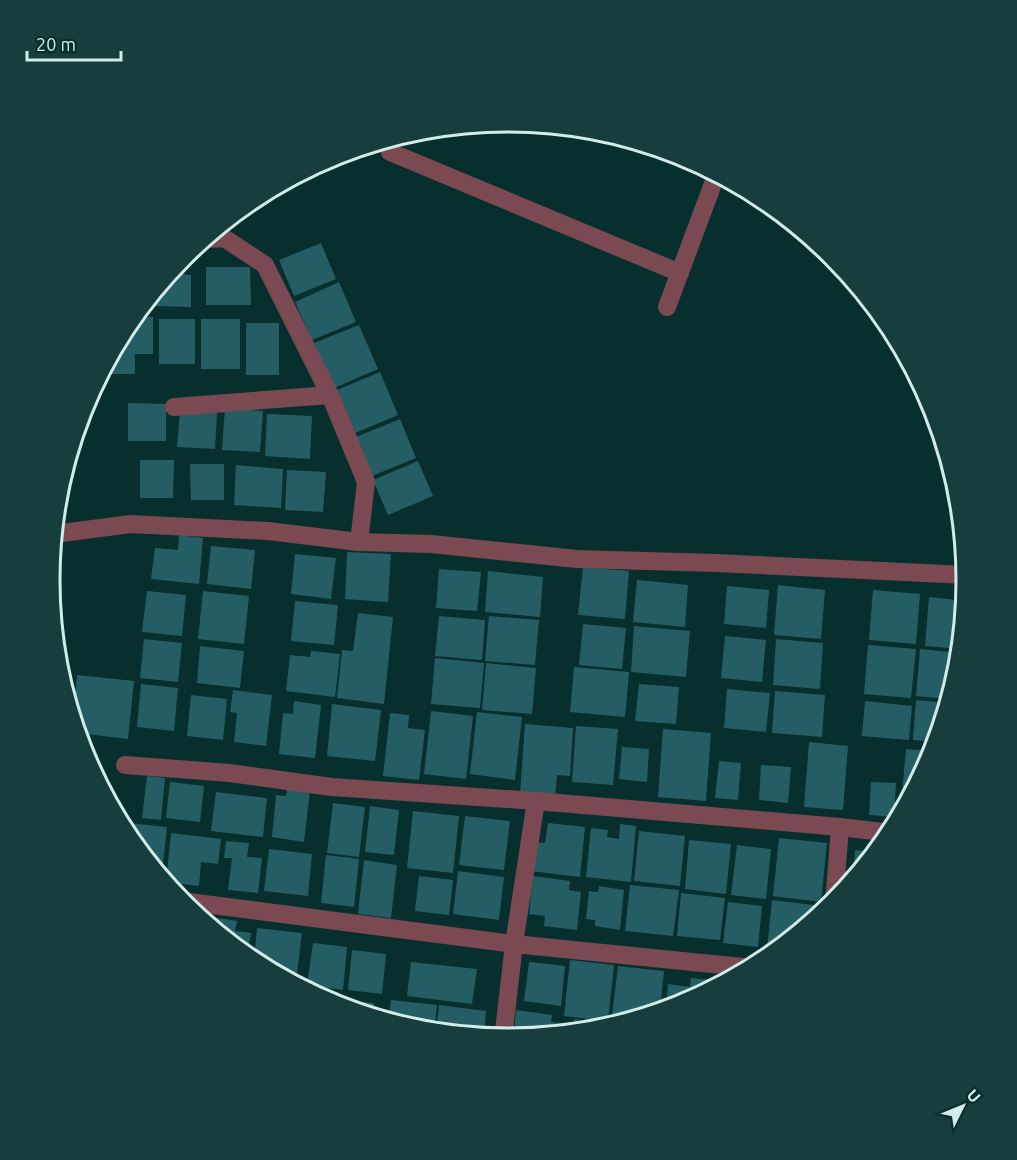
<svg xmlns="http://www.w3.org/2000/svg" width="1017" height="1160" font-family="Ubuntu,sans-serif">
<style>
.building{fill:#255d65}
.lines{fill:none;stroke-linecap:round;stroke-linejoin:round}
.minor{stroke:#7a4952;stroke-width:18}
.rim{fill:none;stroke:#d2ece9;stroke-width:3}
</style>
<rect width="100%" height="100%" fill="#072f2d"/>
<g class="building">
<path d="M321,243L336,279L294,296L279,260Z"/>
<path d="M179,262V274L191,275V307L153,306V293Z"/>
<path d="M206,267H250L251,305H206Z"/>
<path d="M339,282L356,322L312,340L295,302Z"/>
<path d="M133,317H153V354H135V374H105V365L127,325Z"/>
<rect x="159" y="319" width="36" height="45"/>
<rect x="201" y="319" width="39" height="50"/>
<rect x="246" y="323" width="33" height="52"/>
<path d="M359,325L378,369L334,388L314,343Z"/>
<path d="M380,372L398,415L355,433L337,390Z"/>
<path d="M128,403L166,404V441H128Z"/>
<path d="M225,408L263,411L260,452L222,450Z"/>
<path d="M180,410L217,412L215,449L177,447Z"/>
<path d="M267,414L312,416L310,459L265,456Z"/>
<path d="M400,419L416,458L372,476L356,437Z"/>
<path d="M140,460H174L173,498H140Z"/>
<path d="M418,461L433,496L388,515L373,480Z"/>
<path d="M190,464H224V500H191Z"/>
<path d="M236,465L283,469L281,508L234,505Z"/>
<path d="M287,470L326,472L323,512L285,510Z"/>
<path d="M179,535L203,538L199,584L151,579L155,548L178,550Z"/>
<path d="M211,546L255,550L251,589L207,584Z"/>
<path d="M347,552L391,554L388,602L345,599Z"/>
<path d="M295,554L336,558L331,599L291,594Z"/>
<path d="M583,567L629,571L625,619L578,615Z"/>
<path d="M439,569L481,572L477,611L436,608Z"/>
<path d="M488,571L543,577L540,617L485,612Z"/>
<path d="M637,580L688,585L685,627L633,622Z"/>
<path d="M778,585L825,590L821,639L774,635Z"/>
<path d="M727,586L769,590L766,628L724,624Z"/>
<path d="M873,590L920,594L916,644L869,640Z"/>
<path d="M147,591L186,595L182,636L142,632Z"/>
<path d="M203,591L249,596L244,644L198,639Z"/>
<path d="M929,597L965,601L961,649L925,646Z"/>
<path d="M295,601L338,605L334,645L291,641Z"/>
<path d="M358,613L393,617L384,704L337,698L342,650L353,651Z"/>
<path d="M439,616L485,620L482,660L435,656Z"/>
<path d="M489,616L539,620L535,665L485,661Z"/>
<path d="M583,624L626,628L622,669L579,665Z"/>
<path d="M634,626L690,631L686,677L631,672Z"/>
<path d="M725,636L766,640L762,682L721,678Z"/>
<path d="M144,639L182,643L178,682L140,678Z"/>
<path d="M776,639L823,643L820,689L773,685Z"/>
<path d="M868,645L916,649L911,698L864,694Z"/>
<path d="M200,646L244,651L240,688L197,683Z"/>
<path d="M920,649L960,653L959,670L950,699L916,696Z"/>
<path d="M311,651L340,654L335,697L286,691L290,655L310,657Z"/>
<path d="M435,658L484,663L480,708L431,704Z"/>
<path d="M486,663L536,668L532,714L482,710Z"/>
<path d="M574,667L629,672L625,717L570,712Z"/>
<path d="M77,675L134,681L128,739L78,733L73,717Z"/>
<path d="M141,684L178,688L174,731L137,727Z"/>
<path d="M639,684L679,687L676,724L635,721Z"/>
<path d="M727,689L770,693L766,732L724,728Z"/>
<path d="M233,690L272,695L266,746L234,742L237,713L230,712Z"/>
<path d="M775,691L825,695L822,737L772,733Z"/>
<path d="M191,695L227,699L223,740L187,736Z"/>
<path d="M916,700L949,703L937,742L913,740Z"/>
<path d="M294,701L321,705L315,758L279,754L283,713L293,714Z"/>
<path d="M865,701L912,706L909,740L862,736Z"/>
<path d="M332,704L381,710L375,761L327,756Z"/>
<path d="M431,711L473,716L466,779L424,774Z"/>
<path d="M477,712L522,717L515,780L470,774Z"/>
<path d="M390,713L409,715L408,728L425,730L419,780L383,776Z"/>
<path d="M525,724L573,728L570,776L557,775L555,797L520,794Z"/>
<path d="M576,726L618,729L613,785L572,782Z"/>
<path d="M663,729L711,733L706,801L658,797Z"/>
<path d="M809,742L848,746L843,810L804,807Z"/>
<path d="M622,747L649,749L647,782L619,779Z"/>
<path d="M906,749L934,751L900,816Z"/>
<path d="M719,761L741,763L738,800L715,798Z"/>
<path d="M761,765L791,767L788,803L759,800Z"/>
<path d="M147,776L165,778L161,820L142,818Z"/>
<path d="M170,782L204,786L200,822L166,818Z"/>
<path d="M871,782L896,783L894,817L869,815Z"/>
<path d="M287,789L310,791L304,842L272,837L276,795L286,796Z"/>
<path d="M216,792L267,798L263,837L211,831Z"/>
<path d="M333,803L365,807L359,857L327,853Z"/>
<path d="M370,806L399,810L394,855L365,852Z"/>
<path d="M413,811L459,816L453,873L407,868Z"/>
<path d="M465,816L510,821L504,870L459,865Z"/>
<path d="M128,823L167,827L162,873H158L127,835Z"/>
<path d="M548,823L585,827L580,877L530,871L533,842L545,843Z"/>
<path d="M620,824L636,826L631,882L586,877L591,828L608,830L607,837L619,839Z"/>
<path d="M639,831L685,836L680,886L634,881Z"/>
<path d="M171,833L221,839L218,864L201,862L199,886L166,882Z"/>
<path d="M779,838L827,843L821,902L773,896Z"/>
<path d="M689,840L731,844L726,894L685,889Z"/>
<path d="M226,841L249,843L247,857L262,858L258,893L228,890L232,858H224Z"/>
<path d="M737,845L771,849L766,899L731,895Z"/>
<path d="M269,849L312,854L308,896L264,891Z"/>
<path d="M855,850L876,852L853,881Z"/>
<path d="M326,855L359,859L354,907L321,903Z"/>
<path d="M364,860L397,865L391,918L358,914Z"/>
<path d="M458,871L504,877L499,920L453,914Z"/>
<path d="M419,876L453,880L449,915L415,911Z"/>
<path d="M533,876L570,881L569,890L581,892L577,930L544,926L545,916L529,914Z"/>
<path d="M630,885L679,890L673,936L625,931Z"/>
<path d="M599,886L624,890L620,930L595,926V920L586,919L589,891L598,892Z"/>
<path d="M681,893L725,898L720,940L677,936Z"/>
<path d="M772,900L821,906L820,915L766,959Z"/>
<path d="M728,902L762,906L758,947L723,943Z"/>
<path d="M206,916L237,921L235,931L251,933L247,957L205,922Z"/>
<path d="M257,928L302,933L296,982H291L254,962Z"/>
<path d="M313,943L347,947L343,990L307,985Z"/>
<path d="M352,950L386,954L382,994L348,990Z"/>
<path d="M570,960L614,965L608,1021L564,1016Z"/>
<path d="M411,962L477,969L472,1004L407,996Z"/>
<path d="M529,962L565,966L561,1006L524,1001Z"/>
<path d="M618,966L664,971L660,1011L615,1025L611,1024Z"/>
<path d="M691,978L721,981V985L684,1004L666,1010L668,984L690,987Z"/>
<path d="M304,988L337,992L336,1005L333,1004Z"/>
<path d="M342,1000L374,1003L372,1016L342,1007Z"/>
<path d="M391,1000L437,1005L434,1032L419,1030L388,1021Z"/>
<path d="M439,1005L486,1011L484,1037L436,1032Z"/>
<path d="M516,1010L552,1015L551,1022L574,1025V1019L608,1023V1027L598,1030L535,1036L514,1033Z"/>
</g>
<g class="lines">
<g class="minor">
<path d="M390,152L680,273"/>
<path d="M204,239L224,238L265,265L330,395L366,482L359,542"/>
<path d="M667,307L717,173"/>
<path d="M174,407L330,395"/>
<path d="M54,534L131,524L268,531L359,542L431,544L577,559L717,563L967,575"/>
<path d="M125,765L230,773L332,787L536,801L840,827L891,833"/>
<path d="M181,901L514,944L752,968"/>
<path d="M834,903L840,827"/>
<path d="M503,1039L514,944L536,801"/>
</g>
</g>
<path d="M0 0H1017V1160H0ZM60 580a448 448 0 1 1 896 0a448 448 0 1 1-896 0Z" fill="#173e3c" fill-rule="evenodd"/>
<path class="rim" d="M60 580a448 448 0 1 1 896 0a448 448 0 1 1-896 0Z"/>
<g transform="translate(963 1106) rotate(47)" stroke="#072f2d" stroke-width="4.5" paint-order="stroke">
<path d="M0-4.5L10 22L0 15L-10 22Z" fill="#d2ece9"/>
<text y="-9" font-size="16" font-weight="bold" text-anchor="middle" fill="#d2ece9">U</text>
</g>
<path d="M27 51v9h94v-9" fill="none" stroke="#d2ece9" stroke-width="3"/>
<text x="36" y="51" font-size="18" fill="#d2ece9" stroke="#072f2d" stroke-width="4.5" paint-order="stroke">20 m</text>
</svg>
